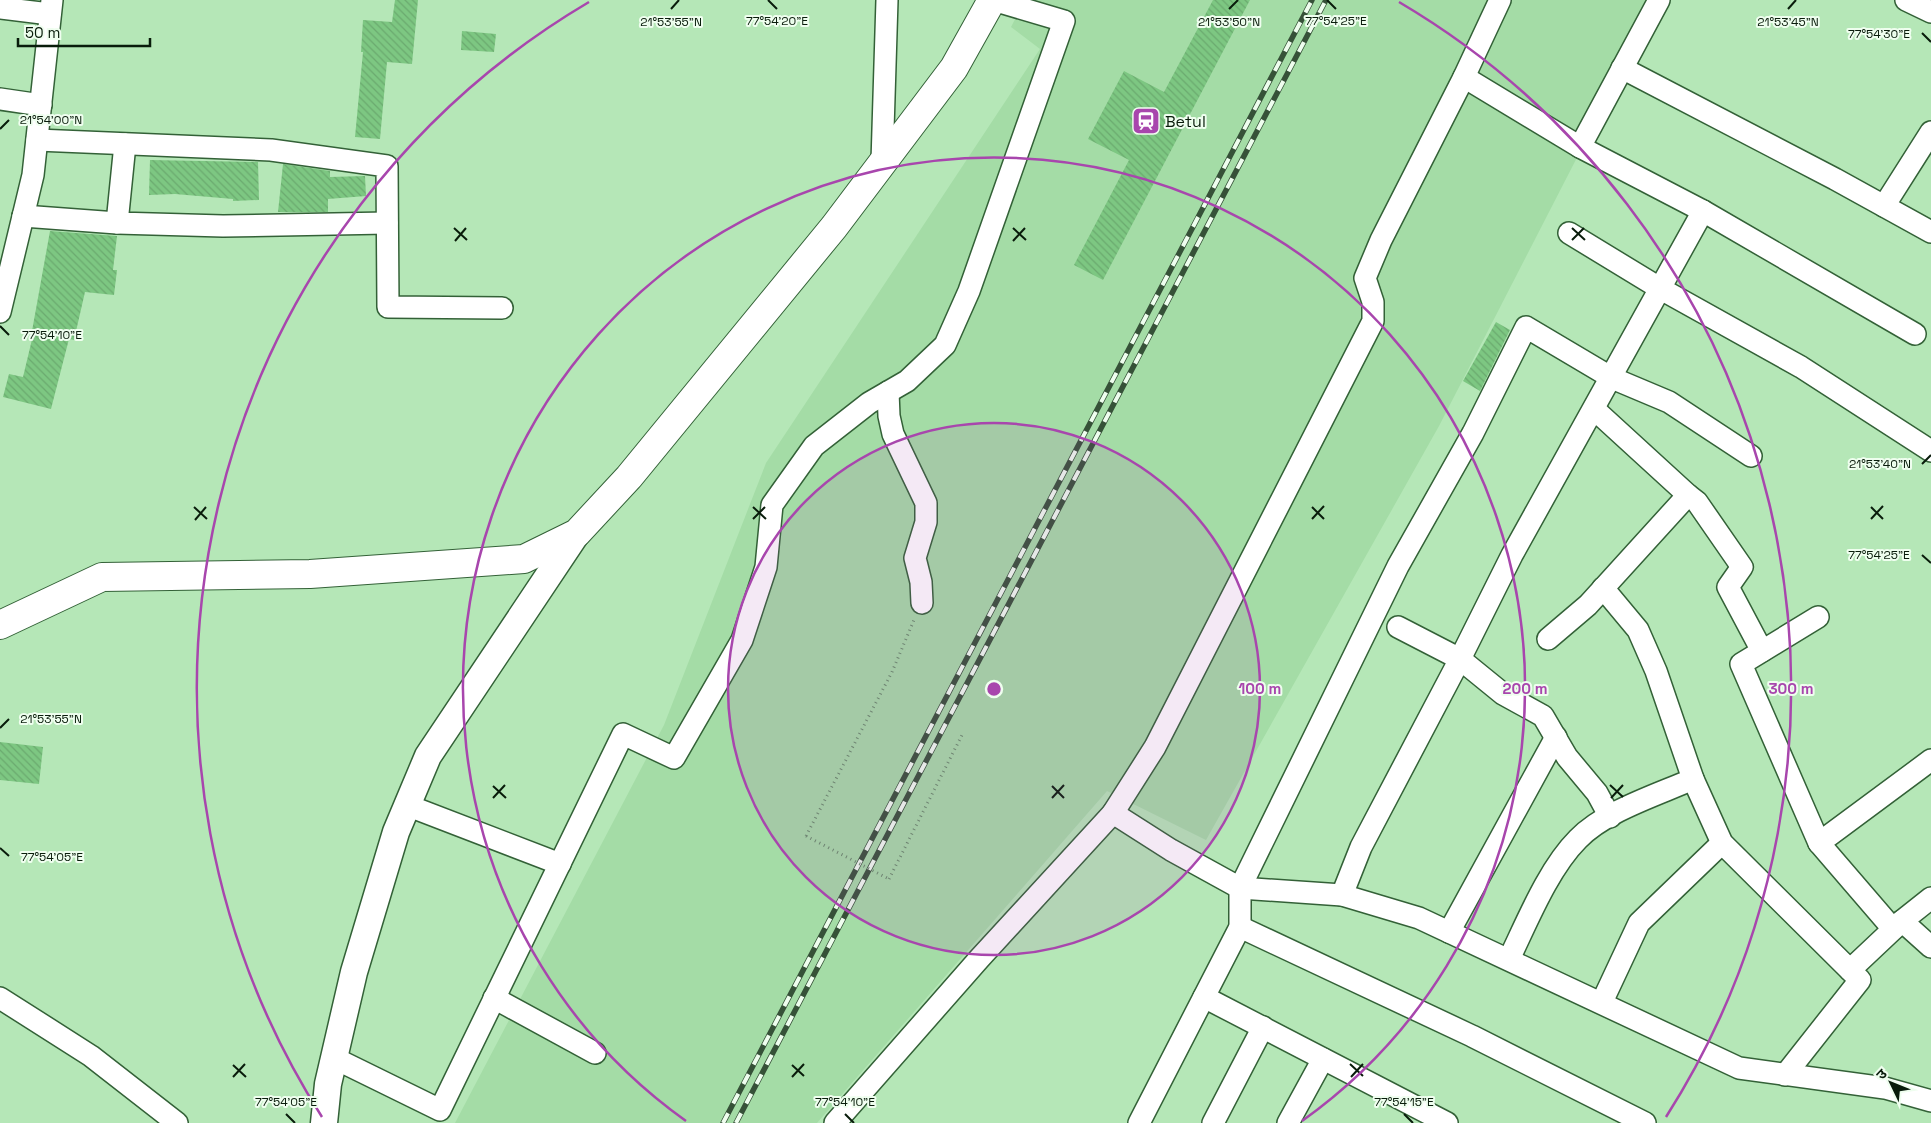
<svg xmlns="http://www.w3.org/2000/svg" width="1931" height="1123" font-family="'Space Grotesk','Noto Sans Devanagari',sans-serif">
<style>
.built{fill:#a4dca6}
.building{fill:url(#building-back-hatch)}
.lines{fill:none;stroke-linecap:round;stroke-linejoin:round}
.minor-casing{stroke:#336137;stroke-width:24}
.tertiary-casing{stroke:#336137;stroke-width:29}
.secondary-casing{stroke:#336137;stroke-width:30}
.path{stroke:#678b69;stroke-width:3;stroke-dasharray:1 4;stroke-linecap:butt}
.minor{stroke:#fff;stroke-width:21}
.tertiary{stroke:#fff;stroke-width:26}
.secondary{stroke:#fff;stroke-width:28}
.rail-casing{stroke:#365138;stroke-width:5.5}
.rail{stroke:#effeef;stroke-width:4;stroke-dasharray:11;stroke-linecap:butt}
.path-bridge{stroke:#678b69;stroke-width:3;stroke-dasharray:1 4;stroke-linecap:butt}
.ticks{fill:none;stroke:#091c0b;stroke-width:2}
.ring{fill:none;stroke:#a846ad;stroke-width:2.5}
.labels{text-anchor:middle;dominant-baseline:central;stroke-width:4;stroke-linejoin:round;paint-order:stroke}
.poi-label{font-size:16px;fill:#091c0b;stroke:#effeef;text-anchor:start}
.ticks-label{font-size:12px;text-anchor:middle;fill:#091c0b;stroke:#effeef;stroke-width:4;stroke-linejoin:round;paint-order:stroke}
.centre{fill:#a846ad;stroke:#effeef;stroke-width:2.5}
.ring-label{font-size:15px;text-anchor:middle;font-weight:bold;fill:#a846ad;stroke:#effeef;stroke-width:4;stroke-linejoin:round;paint-order:stroke}
</style>
<defs>
<pattern id="building-back-hatch" width="6" height="6" patternUnits="userSpaceOnUse" patternTransform="scale(1.25)"><rect width="6" height="6" fill="#7dc782"/><path d="M-1 5l2 2M0 0l6 6M5-1l2 2" fill="none" stroke="#6baa6f"/></pattern>
</defs>
<rect width="100%" height="100%" fill="#b5e7b7"/>
<path class="built" d="M1025,0H1658L1439,426L1206,840L1107,791L817,1123H455L664,725L766,463L1040,49L1011,27Z"/>
<g class="building">
<path d="M395,0H418L412,64L387,62L380,139L355,137L363,52H361L363,20L392,22Z"/>
<path d="M1213,0H1250L1103,280L1074,265L1129,160L1088,139L1124,71L1164,92Z"/>
<path d="M462,31L496,34L494,52L461,50Z"/>
<path d="M150,160L258,162L259,200L233,201V199L175,194L149,195Z"/>
<path d="M283,164L330,171V177L365,176L366,196L328,199V212H278Z"/>
<path d="M50,231L117,236L113,270H117L114,295L85,292L74,340L69,339L51,409L3,397L9,374L23,377L34,331H32Z"/>
<path d="M1496,322L1510,330L1480,391L1463,381Z"/>
<path d="M0,742L43,747L39,784L0,780Z"/>
</g>
<g class="lines">
<defs>
<g id="minor">
<path d="M1659,0L1580,147L1703,211"/>
<path d="M1906,0L1931,12"/>
<path d="M0,8L50,14"/>
<path d="M1622,68L1835,179L1931,232"/>
<path d="M1464,77L1580,147"/>
<path d="M0,99L41,105"/>
<path d="M37,140L271,150L387,166L388,307L502,308"/>
<path d="M125,144L117,223L223,226L387,223"/>
<path d="M882,162L887,0"/>
<path d="M1884,206L1931,132"/>
<path d="M23,216L117,223"/>
<path d="M1569,233L1661,289L1801,367L1931,451"/>
<path d="M0,312L33,175L52,0"/>
<path d="M888,392L889,416L893,434L926,503V522L915,558L921,582L922,603"/>
<path d="M1688,495L1697,502L1742,567L1728,587L1762,651"/>
<path d="M1818,617L1741,664L1819,843"/>
<path d="M1398,627L1460,659L1503,694L1543,716L1567,757L1597,793L1610,817"/>
<path d="M1548,639L1588,605L1688,495L1594,409"/>
<path d="M1693,779L1722,843L1860,980L1785,1075"/>
<path d="M409,806L560,864"/>
<path d="M1113,813L1171,850L1240,888L1342,895L1419,918L1739,1068L1885,1088L1931,1101"/>
<path d="M1342,895L1361,847L1460,659L1512,555L1703,211L1915,334"/>
<path d="M1902,921L1931,947"/>
<path d="M1240,927L1472,1036L1645,1123"/>
<path d="M1893,929L1819,843L1931,760"/>
<path d="M1449,932L1556,737"/>
<path d="M1509,959C1527,922 1548,869 1578,839C1605,811 1657,795 1693,779L1656,671L1638,630L1603,588"/>
<path d="M1850,970L1902,921L1931,898"/>
<path d="M1204,997L1447,1123"/>
<path d="M0,998L91,1056L177,1123"/>
<path d="M494,998L595,1053"/>
<path d="M1602,1002L1639,923L1722,843"/>
<path d="M334,1058L440,1110L623,734L674,758L742,640L766,567L772,505L814,446L869,403L907,381L945,345L969,291L1064,21L993,0"/>
<path d="M835,1123L979,959L1113,813L1155,747L1373,321V302L1365,278L1381,240L1464,77L1500,0"/>
<path d="M1139,1123L1240,927V888L1398,566L1473,433L1526,327L1612,378L1669,402L1751,456"/>
<path d="M1213,1123L1263,1027"/>
<path d="M1288,1123L1323,1059"/>
</g>
<path id="tertiary" d="M324,1123L328,1084L354,972L396,832L428,756L577,533"/>
<path id="secondary" d="M0,625L102,577L310,574L524,559L577,533L629,477L834,227L954,68L992,0"/>
</defs>
<use href="#minor" class="minor-casing"/>
<use href="#tertiary" class="tertiary-casing"/>
<use href="#secondary" class="secondary-casing"/>
<g class="path">
<path d="M806,836L892,672L914,620"/>
<path d="M889,879L963,733"/>
</g>
<use href="#minor" class="minor"/>
<use href="#tertiary" class="tertiary"/>
<use href="#secondary" class="secondary"/>
<defs>
<g id="rail">
<path d="M723,1123L1312,0"/>
<path d="M736,1123L1326,0"/>
</g>
</defs>
<use href="#rail" class="rail-casing"/>
<use href="#rail" class="rail"/>
<path class="path-bridge" d="M806,836L889,879"/>
</g>
<path class="ticks" d="M768,0L777,9M1327,0L1336,9M671,9L679,0M1229,9L1238,0M1788,9L1796,0M1922,33L1931,42M0,129L9,120M454,228L467,240M1013,228L1026,240M1572,228L1585,240M1572,240L1584,228M455,241L466,228M1013,241L1025,228M0,326L9,335M1922,464L1931,455M194,507L207,519M753,507L766,519M1312,507L1324,519M1871,507L1883,519M753,519L765,507M1312,519L1324,506M1871,519L1883,506M195,520L206,507M1922,555L1931,563M0,728L9,719M1610,785L1623,797M493,786L506,798M1052,786L1064,798M493,798L505,785M1052,798L1064,785M1611,798L1623,785M0,848L9,856M1350,1064L1363,1076M233,1065L246,1077M792,1065L804,1076M233,1077L245,1064M792,1077L804,1064M1351,1077L1363,1064M286,1114L295,1123M845,1114L854,1123M1404,1114L1413,1123"/>
<circle cx="994" cy="689" r="266" fill="#a846ad" fill-opacity=".12"/>
<g class="ring">
<circle cx="994" cy="689" r="266"/>
<path d="M686 1121A531 531 0 1 1 1302 1121"/>
<path d="M322 1117A797 797 0 0 1 589 2M1399 2A797 797 0 0 1 1666 1117"/>
</g>
<defs>
<symbol id="station-square" viewBox="-11 -11 22 22"><rect x="-9" y="-9" width="18" height="18" rx="4" fill="#a846ad" stroke="#effeef"/><path d="M-3-6H3Q5-6 5-4V2Q5 4 3 4L4.5 6H3L1.5 4h-3L-3 6H-4.5L-3 4Q-5 4-5 2V-4Q-5-6-3-6ZM-3.5-4v3h7v-3ZM-3.5 1v1.5H-2V1ZM2 1v1.5H3.5V1Z" fill="#fff"/></symbol>
</defs>
<g fill-rule="evenodd">
<use href="#station-square" x="1130" y="105" width="32" height="32"/>
</g>
<g class="labels">
<g class="poi-label">
<text x="1165" y="121">Betul</text>
</g>
</g>
<g class="ticks-label">
<text x="777" y="25">77°54'20"E</text>
<text x="1336" y="25">77°54'25"E</text>
<text x="671" y="26">21°53'55"N</text>
<text x="1229" y="26">21°53'50"N</text>
<text x="1788" y="26">21°53'45"N</text>
<text x="1879" y="38">77°54'30"E</text>
<text x="51" y="124">21°54'00"N</text>
<text x="52" y="339">77°54'10"E</text>
<text x="1880" y="468">21°53'40"N</text>
<text x="1879" y="559">77°54'25"E</text>
<text x="51" y="723">21°53'55"N</text>
<text x="52" y="861">77°54'05"E</text>
<text x="286" y="1106">77°54'05"E</text>
<text x="845" y="1106">77°54'10"E</text>
<text x="1404" y="1106">77°54'15"E</text>
</g>
<circle cx="994" cy="689" r="8" class="centre"/>
<g class="ring-label">
<text x="1260" y="694">100 m</text>
<text x="1525" y="694">200 m</text>
<text x="1791" y="694">300 m</text>
</g>
<g transform="translate(1891 1083) rotate(313)" stroke="#effeef" stroke-width="4" paint-order="stroke">
<path d="M0-4L9 19L0 12L-9 19Z" fill="#091c0b"/>
<text y="-8" font-size="14" font-weight="bold" text-anchor="middle" fill="#091c0b">उ</text>
</g>
<path d="M18 38v8h132v-8" fill="none" stroke="#091c0b" stroke-width="2.5"/>
<text x="25" y="38" font-size="15" fill="#091c0b" stroke="#effeef" stroke-width="4" paint-order="stroke">50 m</text>
</svg>
